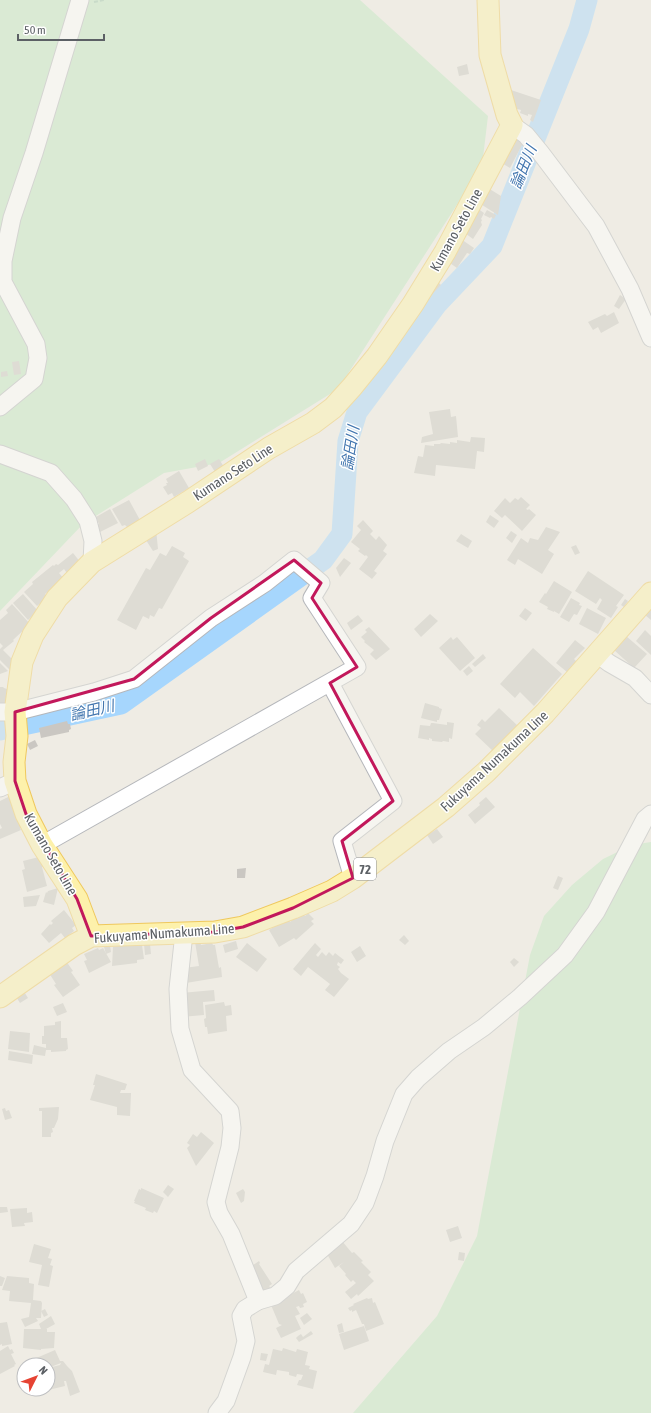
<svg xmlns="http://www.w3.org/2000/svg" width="651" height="1413" font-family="'Asap Condensed','Noto Sans JP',sans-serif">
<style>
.green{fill:#c1e6c2}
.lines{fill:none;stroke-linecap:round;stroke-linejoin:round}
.river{stroke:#a6d6fd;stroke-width:21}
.building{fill:#cac7c2}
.minor-casing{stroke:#b5b7bb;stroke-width:19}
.major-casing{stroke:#efc85d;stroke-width:23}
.path{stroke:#9bc6a8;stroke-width:2;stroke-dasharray:4 2;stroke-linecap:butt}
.minor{stroke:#fff;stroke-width:17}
.major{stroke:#fdf1ab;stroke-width:21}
.marked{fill:none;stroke:#c2185b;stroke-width:3;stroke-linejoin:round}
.labels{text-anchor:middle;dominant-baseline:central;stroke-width:3;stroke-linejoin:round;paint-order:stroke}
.shield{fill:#fff;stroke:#8d9093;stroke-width:1}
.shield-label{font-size:13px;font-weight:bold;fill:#5c6065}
.street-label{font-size:14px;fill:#5c6065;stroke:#fff}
.water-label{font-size:15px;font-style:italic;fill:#4276af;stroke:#fff}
</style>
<rect width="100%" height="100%" fill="#efece4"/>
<g class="green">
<path d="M0,0H360L488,116L482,166L338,389L219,463L164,473L83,524L0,611Z"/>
<path d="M651,842V1413H353L437,1316L477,1236L530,955L544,916L572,885L603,859L632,845Z"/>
</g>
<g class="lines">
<path class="river" d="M0,730L121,704L323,560L342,534L348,441L357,412L437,304L492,246L579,29L587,0"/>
</g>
<g class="building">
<path d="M467,64L469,74L459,76L457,67Z"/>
<path d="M508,89L541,100L533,122L530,120L532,115L528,114V116L520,113L521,110L510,107Z"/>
<path d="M517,137L523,143L510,168L500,162Z"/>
<path d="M488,188L501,196L498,215L479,203Z"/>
<path d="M477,208L484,213L481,219L482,220L481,222L482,225L473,239L462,231Z"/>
<path d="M487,210L496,215L494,219L491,217L490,218L484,215Z"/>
<path d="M458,237L474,248L470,254L467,253L457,268L444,259Z"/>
<path d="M437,281L441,285L428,299Z"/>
<path d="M620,295L626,299L619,309L614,306Z"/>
<path d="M614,312L619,323L601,333L598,327L593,330L588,322L605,314L607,316Z"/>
<path d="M19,361L21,374L14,375L12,362Z"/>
<path d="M7,371L8,376L1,377V372Z"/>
<path d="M450,409L451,417L456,416L458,437L421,443L422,437L433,434L429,412Z"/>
<path d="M471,437L485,438L484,452L477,451L475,469L436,465L435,476L414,473L418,456L423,457L425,445L434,446V444H440L441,443L450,444V442L457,443V440L470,442Z"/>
<path d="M205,459L208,466L198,471L195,464Z"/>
<path d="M219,459L224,467L215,472L210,464Z"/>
<path d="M179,471L189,488L174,497L172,493L168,495L163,487L167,485L166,483H168L166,479Z"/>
<path d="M521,497L530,505L526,509L528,510L529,509L536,515L522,531L505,515L502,518L494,511L505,498L510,503L515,498L518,500Z"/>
<path d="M129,500L140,520L128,528L125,525L122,526L112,509Z"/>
<path d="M110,509L118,523L100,532L97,525L99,524L96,517Z"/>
<path d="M490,515L499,521L494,528L486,522Z"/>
<path d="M363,520L373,531L370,534L376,540L379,536L387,545L383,551L387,554L374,571L377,573L372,579L359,569L368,557L366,555L365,556L358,551L360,549L351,542L361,530L357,526Z"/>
<path d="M546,527L560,532L548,550L554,554L542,574L518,559L515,565L507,560L521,538L528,543L530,538L538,540Z"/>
<path d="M156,529L158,549L153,551L144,537Z"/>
<path d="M511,531L517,535L512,543L506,538Z"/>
<path d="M461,534L472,541L468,548L456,541Z"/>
<path d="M576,545L580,553L575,555L571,547Z"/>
<path d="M172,546L185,553L183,557L189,561L162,609L159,608L154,617L150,615L149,619L143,616L136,630L117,620L146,568L150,570L160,553L166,556Z"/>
<path d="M73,553L81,563L69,576L64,569L59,573L64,579L45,594L48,597L37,606L24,592L33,584L32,582L53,565L54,566L56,564L58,565Z"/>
<path d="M344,558L351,563L340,577L336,568Z"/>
<path d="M588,571L624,595L616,606L618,607L611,618L597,609L602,600L600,598L596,604L575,591Z"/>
<path d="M554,581L572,592L559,614L554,611V612L547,609L548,607L539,602L545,593L546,594Z"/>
<path d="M23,594L38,611L28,620L13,603Z"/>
<path d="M571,598L580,603L579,605L582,606L577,615L574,614L569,622L560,617Z"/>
<path d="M625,599L628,601L624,607L621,605Z"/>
<path d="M12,604L30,624L13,640L14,641L3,650L16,663L13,673L0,660V649L3,646L0,643V620L8,613L6,610Z"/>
<path d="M651,607V620L645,615Z"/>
<path d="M525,608L532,613L526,621L519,616Z"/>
<path d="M587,608L606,618L598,634L579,624Z"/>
<path d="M430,614L438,621L421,637L414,629Z"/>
<path d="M358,615L363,621L351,630L347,623Z"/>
<path d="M369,627L390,649L376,660L370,654L374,650L364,642L365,641L361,637L367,632L365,630Z"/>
<path d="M645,630L651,636V655L636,641Z"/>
<path d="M626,636L647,654L634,668L614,650Z"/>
<path d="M451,637L453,640L457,637L475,658L460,671L439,648Z"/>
<path d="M575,640L585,648L574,659L577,662L567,672L556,663Z"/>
<path d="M533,648L562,674L534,706L520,692L515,698L500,684Z"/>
<path d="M483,654L486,658L475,667L472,664Z"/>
<path d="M0,663L8,671L0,674Z"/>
<path d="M469,666L473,671L467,676L463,671Z"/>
<path d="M0,687H3L4,688L7,689L6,700L7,704L0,705Z"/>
<path d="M425,703L439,707V708L442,709L439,720H437V722L421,718Z"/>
<path d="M499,708L518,726L494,752L475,734L481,728L477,725L482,719L485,722Z"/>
<path d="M67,721L68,724H70L71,729L69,730V732L41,738L39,728Z"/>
<path d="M447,722L454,723L452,739L449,738V742L443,741L442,742L432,741V739L429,738V740L418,738L420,725L430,726L431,723H433L447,725Z"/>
<path d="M35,740L38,746L30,750L27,744Z"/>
<path d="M10,796L24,826L20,828L21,830L0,839V829L2,828L0,824V801Z"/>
<path d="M486,797L495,807L475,824L468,815L480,805L479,803Z"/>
<path d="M437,829L443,837L433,844L427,835Z"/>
<path d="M39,857L44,866L42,867L47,886L27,892L22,870L25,869L23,861Z"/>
<path d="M246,868L245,878H237V869Z"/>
<path d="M558,876L563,878L558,890L553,888Z"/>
<path d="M58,888L54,905L43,902L46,892L47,893L48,891Z"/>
<path d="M40,895L36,906L24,907L23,897Z"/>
<path d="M64,910L76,925L72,928L74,931L65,938L61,933L49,943L41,934L50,924L51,925L53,923L51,921Z"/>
<path d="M302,912L305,916L308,913L314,919L311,921L314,924L296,940L294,938L279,947L269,930L288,918L290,922Z"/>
<path d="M404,935L409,941L405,945L399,940Z"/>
<path d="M200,941L201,945L212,943L213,945H215L219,968L221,967L222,977L180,984L184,968L199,966L195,942Z"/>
<path d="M236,941L238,949L225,953L223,945Z"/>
<path d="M247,943L267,959L257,972L236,957Z"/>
<path d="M315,943L321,949L316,955L318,957L322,952L326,956L329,952L333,956L335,953L344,960L341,964L338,962L337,965L340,967L338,969L341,973L349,979L334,997L325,990L330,984L308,967L301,976L293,969Z"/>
<path d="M134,944V946L142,945L144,959L137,960V963L112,966L113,947Z"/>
<path d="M144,944H150L151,954L145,955Z"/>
<path d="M110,946L111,952L106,954L104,947Z"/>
<path d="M360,946L366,956L357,962L351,952Z"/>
<path d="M98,948L99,950L103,948L111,962L89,973L84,961L87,960L84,954Z"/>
<path d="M514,958L519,962L514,967L510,962Z"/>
<path d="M66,961L73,971L71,972L80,985L63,997L54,985L56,984L49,973Z"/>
<path d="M23,990L28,998L20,1003L15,995Z"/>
<path d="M214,990L215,1001L203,1002L204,1015L181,1017V993Z"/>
<path d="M224,1002L225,1006L231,1005L232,1015L226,1016L227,1031L208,1034L207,1027H205L204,1019L206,1018L205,1005Z"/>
<path d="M63,1003L67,1012L57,1016L53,1007Z"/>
<path d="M61,1021V1038H67L68,1049L66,1050V1051L51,1052V1050H46L45,1056L32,1054L34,1045L46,1048V1044H42V1036H44V1026L55,1025V1022Z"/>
<path d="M10,1031L30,1033L29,1052L8,1049Z"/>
<path d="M9,1051L33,1055L32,1064L8,1060Z"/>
<path d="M96,1074L127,1084L125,1090H121L120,1093H131L130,1116L117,1115V1107L90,1100L95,1085H93Z"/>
<path d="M59,1107L58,1119L54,1128H52L53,1132L51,1133V1137H42V1111H39V1108Z"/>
<path d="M5,1108L6,1111L9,1110L12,1118L5,1120L2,1109Z"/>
<path d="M201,1132L214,1143L196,1166L187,1148L190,1145L187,1143L193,1134L197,1137Z"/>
<path d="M168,1185L174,1189L168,1197L163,1192Z"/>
<path d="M141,1188L164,1198L157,1213L154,1211L153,1213L145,1210L146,1208L134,1203L135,1201H134L139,1189L141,1190Z"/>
<path d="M243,1189L245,1192L244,1201L241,1203L236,1193Z"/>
<path d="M0,1207H7L8,1212L0,1213Z"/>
<path d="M27,1208V1213L32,1212L33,1222L24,1223L25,1226L12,1227L10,1209Z"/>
<path d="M458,1226L462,1238L450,1242L446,1230Z"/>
<path d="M342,1241L352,1253L354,1252L363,1261L361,1262L371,1272L368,1275L374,1281L358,1296L357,1294L351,1299L345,1292L356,1283L353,1280L351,1282L345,1275L346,1274L339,1266L344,1262L335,1268L327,1254Z"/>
<path d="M34,1244L51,1249L48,1258L52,1259L50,1265L53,1266L49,1287L38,1285L42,1265L29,1262Z"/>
<path d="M459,1252L465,1253L464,1261L458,1260Z"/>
<path d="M259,1261L260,1263L259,1264L272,1284L269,1286L272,1289L256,1300L242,1273Z"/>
<path d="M0,1276L5,1278L2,1286H0Z"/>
<path d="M7,1276L29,1278V1283L34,1284L33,1300L41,1301L42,1303L41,1318H36L38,1321L25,1327L21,1319L29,1317L31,1303L9,1301L10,1291L2,1290Z"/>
<path d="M299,1290L301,1294L303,1293L307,1302L303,1304L304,1307L300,1308L299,1306L296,1307L300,1314L295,1316L301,1329L281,1338L276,1328L282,1325L279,1324L271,1305Z"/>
<path d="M367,1298L368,1299L372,1298L373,1303L375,1302L384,1324L366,1331L364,1324H362L356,1310L352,1312V1310L350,1311L348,1308L354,1305L353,1304Z"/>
<path d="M45,1309L48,1315L44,1317L41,1311Z"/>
<path d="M307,1313L312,1319L304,1325L300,1318Z"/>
<path d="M51,1316L55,1324L46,1329H47V1332H55L54,1348L41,1349V1350L23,1348L24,1329H41L39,1324Z"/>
<path d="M7,1322L12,1344L2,1346V1344L0,1345V1323Z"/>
<path d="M342,1323L344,1332L339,1333L337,1325Z"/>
<path d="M364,1326L369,1341L344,1350L339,1334Z"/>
<path d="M311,1331L313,1334L299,1342L296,1338L298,1336L301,1334L303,1337Z"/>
<path d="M8,1346L10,1350L12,1349L14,1353L11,1354L16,1364L14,1365L15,1366L0,1374V1351Z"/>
<path d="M283,1348L296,1352L297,1349L308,1352L305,1365L310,1366L309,1369L317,1371L313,1389L297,1385L299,1380H301L303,1375L297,1374L296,1377L289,1375V1372L277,1370L276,1375L263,1372L265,1364L269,1365L273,1349L282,1351Z"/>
<path d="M55,1350L60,1361H64H63L67,1366L72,1371L80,1392L70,1396L66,1381H64L65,1386L44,1391V1389H48V1371L52,1370V1367L60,1365L61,1363L48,1368V1365H36L34,1359Z"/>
<path d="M261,1353L268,1354L266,1361L260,1360Z"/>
</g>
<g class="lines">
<defs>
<g id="minor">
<path d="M512,125L526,135L540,152L596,226L630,289L651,338"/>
<path d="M0,407L34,379L38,358L36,344L3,282V261L12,218L34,153L80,0"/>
<path d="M0,454L51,473L74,499L88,521L93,541L92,562"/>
<path d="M597,654L609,663L635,678L651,695"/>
<path d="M330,683L393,801L342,841L353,878"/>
<path d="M0,712H15L94,692L134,679L211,618L265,583L294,560L321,583L312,598L357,667L42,845"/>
<path d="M0,788L15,781"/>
<path d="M184,933L178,989L180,1029L192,1070L230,1111L232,1128L230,1147L216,1202L219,1213L231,1234L258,1301"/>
<path d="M217,1413L226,1401L242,1357L246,1341L241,1316L245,1309L258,1301L275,1296L287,1286L296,1271L351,1224L365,1203L375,1176L385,1141L404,1094L418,1078L449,1051L484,1027L520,997L565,955L596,912L645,819L651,814"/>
</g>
<g id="major">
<path d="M91,936L77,899L42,845L26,814L15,781L14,762L17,736L15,712L22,662L33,635L57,598L92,562L188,502L269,448L313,423L333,408L352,387L377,356L413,304L445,252L512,125L507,115L490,55L488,0"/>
<path d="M0,997L74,945L91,936L215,932L243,927L293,908L332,891L353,878L446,807L486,772L545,713L651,593"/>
</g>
</defs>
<use href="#minor" class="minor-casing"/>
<use href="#major" class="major-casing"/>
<path class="path" d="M94,2L104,0"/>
<use href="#minor" class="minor"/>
<use href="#major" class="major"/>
</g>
<path d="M0 0H651V1413H0ZM294,560L321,583L312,598L357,667L330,683L393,801L342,841L353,878L293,908L243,927L215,932L91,936L77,899L26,814L15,781V712L134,679L211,618Z" fill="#efece4" fill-opacity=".55" fill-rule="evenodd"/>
<path class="marked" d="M294,560L321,583L312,598L357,667L330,683L393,801L342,841L353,878L293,908L243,927L215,932L91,936L77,899L26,814L15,781V712L134,679L211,618Z"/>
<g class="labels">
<rect class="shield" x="354" y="858" width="22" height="22" rx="3"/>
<g class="shield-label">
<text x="365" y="869">72</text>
</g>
<g class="street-label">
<text transform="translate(456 230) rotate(-61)">Kumano Seto Line</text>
<text transform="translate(233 472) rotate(-33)">Kumano Seto Line</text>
<text transform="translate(494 761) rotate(-43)">Fukuyama Numakuma Line</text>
<text transform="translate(51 854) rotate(60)">Kumano Seto Line</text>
<text transform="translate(164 933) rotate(-4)">Fukuyama Numakuma Line</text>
</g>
<g class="water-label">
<text transform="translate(523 167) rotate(-68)">論田川</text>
<text transform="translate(350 448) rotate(-81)">論田川</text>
<text transform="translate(92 710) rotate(-13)">論田川</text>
</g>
</g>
<g transform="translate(36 1377) rotate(48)"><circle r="19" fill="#ffffff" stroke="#bebfc1"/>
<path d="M0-3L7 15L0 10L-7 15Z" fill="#e64333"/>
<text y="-6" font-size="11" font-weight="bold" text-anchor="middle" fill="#5c6065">N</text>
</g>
<path d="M18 34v6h86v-6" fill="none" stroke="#5c6065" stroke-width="2"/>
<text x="24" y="34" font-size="12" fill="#5c6065" stroke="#ffffff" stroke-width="3" paint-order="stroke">50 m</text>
</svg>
